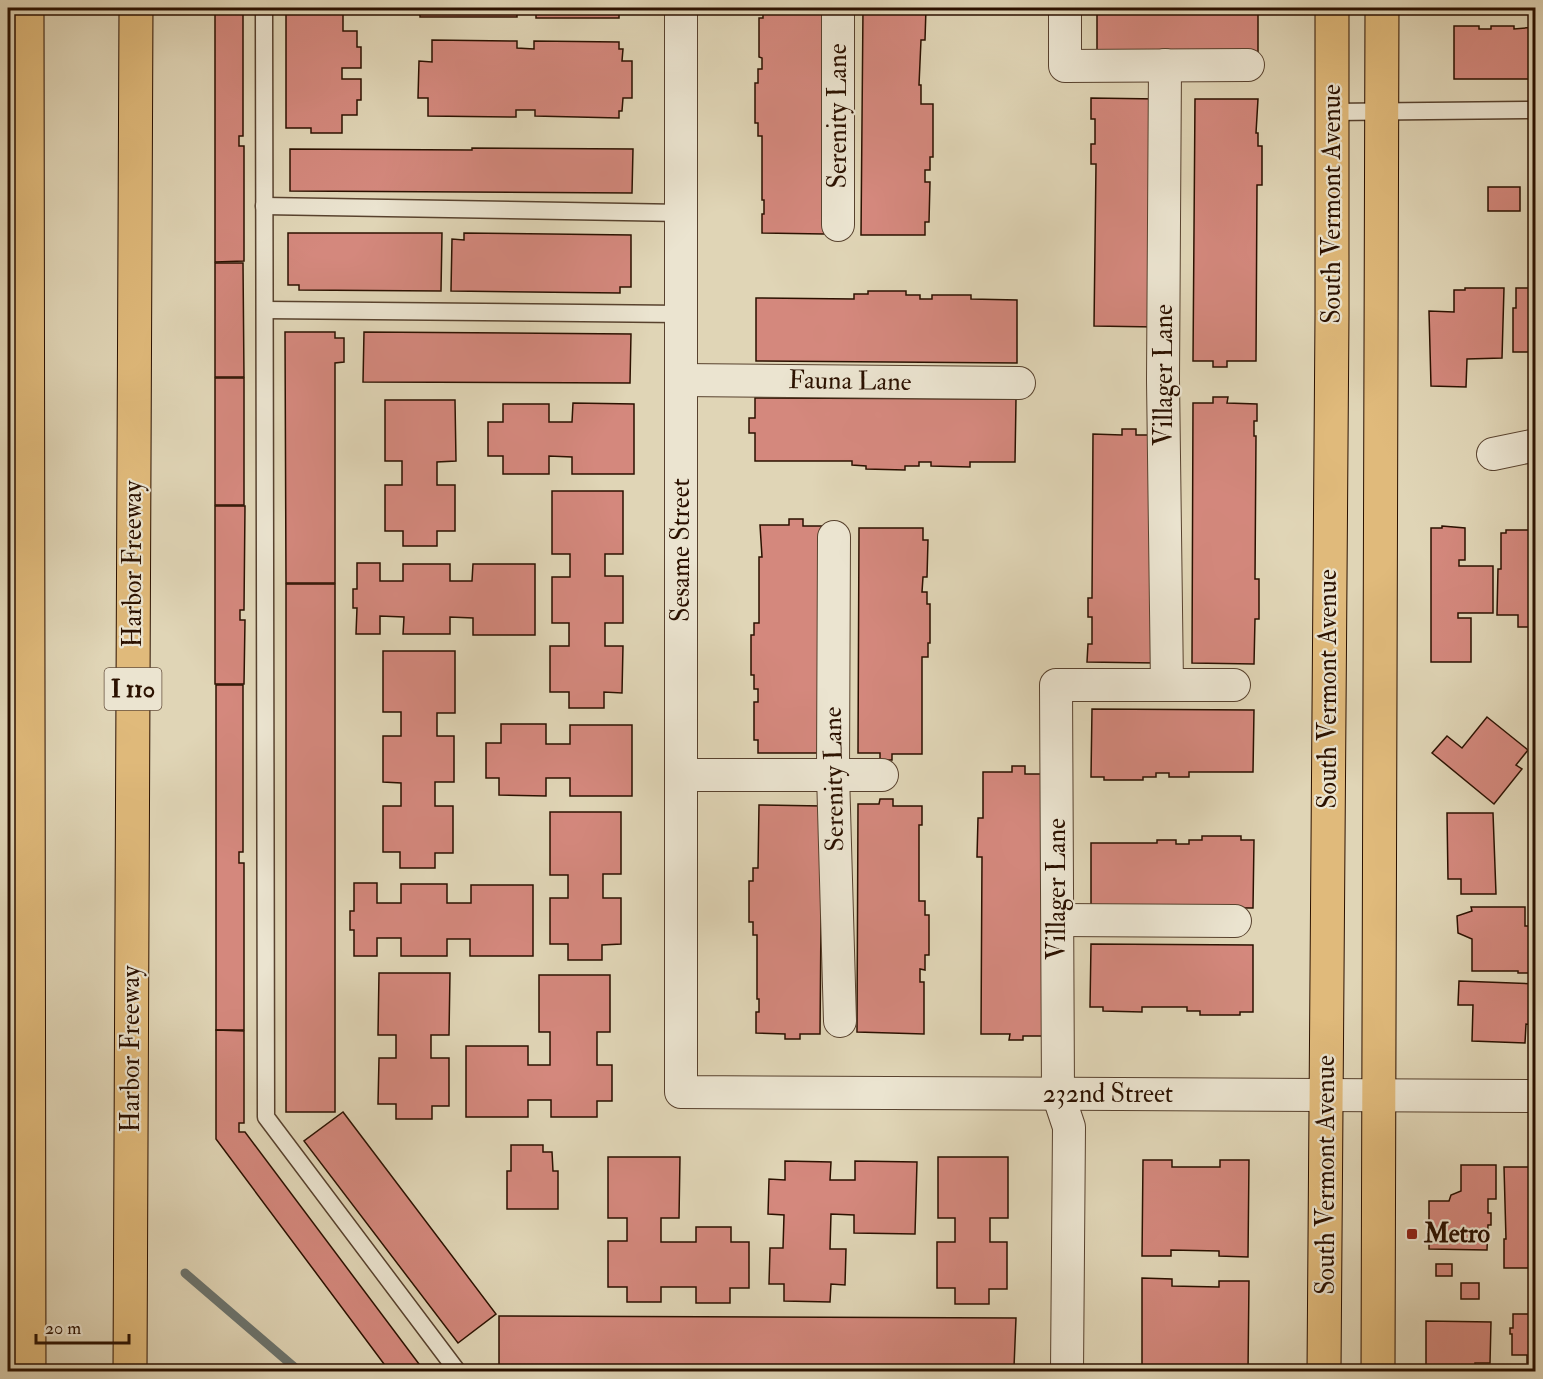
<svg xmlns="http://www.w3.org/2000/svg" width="1543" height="1379" font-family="'IM FELL Double Pica',serif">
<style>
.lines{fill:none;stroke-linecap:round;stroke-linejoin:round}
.stream{stroke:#6c746e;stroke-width:9}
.building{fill:#d4887d;stroke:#2b1100;stroke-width:1.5}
.lane-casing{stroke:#58422e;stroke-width:19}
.street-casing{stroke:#58422e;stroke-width:34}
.primary-casing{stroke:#2b1100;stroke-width:35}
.highway-casing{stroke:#2b1100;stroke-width:35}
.lane{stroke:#ebe4d0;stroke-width:16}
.street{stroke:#ebe4d0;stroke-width:32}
.primary{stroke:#e0ba7b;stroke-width:33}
.highway{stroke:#e0ba7b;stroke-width:33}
.poi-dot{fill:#8f2418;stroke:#ebe4d0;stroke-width:2}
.labels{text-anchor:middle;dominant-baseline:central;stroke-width:4.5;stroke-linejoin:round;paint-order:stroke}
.shield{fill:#ebe4d0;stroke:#65503e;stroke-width:1.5}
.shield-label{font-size:24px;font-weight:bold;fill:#2b1100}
.street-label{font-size:26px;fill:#2b1100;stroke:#ebe4d0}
.poi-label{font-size:26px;font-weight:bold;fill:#2b1100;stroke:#ebe4d0;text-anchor:start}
</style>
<rect width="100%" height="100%" fill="#e0d5b6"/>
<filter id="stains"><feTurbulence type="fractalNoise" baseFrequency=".00333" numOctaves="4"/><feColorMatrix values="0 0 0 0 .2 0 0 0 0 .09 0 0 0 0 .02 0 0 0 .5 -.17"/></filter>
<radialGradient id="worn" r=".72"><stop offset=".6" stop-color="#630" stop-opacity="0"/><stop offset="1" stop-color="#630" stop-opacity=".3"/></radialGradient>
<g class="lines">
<path class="stream" d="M185,1273L300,1372"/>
</g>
<g class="building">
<path d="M215,8H243V136H239V146H244V261L215,262Z"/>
<path d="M286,8H343V31H357V47H361V68H342V79H361V100H357V115H342V133H311V128H286Z"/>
<path d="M420,8H623V11H619V18H536V11L517,10V17H420Z"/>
<path d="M763,8H826L824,234L762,233V214H764V200H762V136H758V123H755V83H758V69H762V58L759,57V18H763Z"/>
<path d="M863,8H926L925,40H921L919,85H921V104H933V157H930V170H925V182H930L929,222H925V235H861Z"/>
<rect x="1097" y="8" width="161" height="46"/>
<path d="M1454,26H1479V29H1491V26H1514V29L1536,27V79H1454Z"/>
<path d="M432,40L517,41V48L534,49V41L619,42V49H623L622,61H632V98H623L622,111H619V118L535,116V110H516V117L428,116V98H418L419,61L432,62Z"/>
<path d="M1091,98L1158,99L1156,327L1094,326L1096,164H1091V144H1095V119H1091Z"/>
<path d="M1195,99H1258L1256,133H1258V146H1262V185H1257L1256,361H1227V367H1213V361H1193Z"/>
<path d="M472,148L633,149L632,193L290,191V149L472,150Z"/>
<rect x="1488" y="187" width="32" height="24"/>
<path d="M288,233H442L441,291L299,290V285H288Z"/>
<path d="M464,233L631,235V287H620V293L451,291L452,239L464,240Z"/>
<path d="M215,263H243L244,377H215Z"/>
<path d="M1465,288H1504L1502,358L1467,359L1466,387L1431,386L1429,311L1454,312V290H1465Z"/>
<path d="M1516,288H1536V352H1513V308H1516Z"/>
<path d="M868,291H906V295H920V299H932V295H971V299L1017,300V363L756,361V298L854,299V294H868Z"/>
<path d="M285,332H335V338H344V362L335,363V583H286Z"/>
<path d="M364,332L631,334L630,383L363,382Z"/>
<rect x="215" y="378" width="29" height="127"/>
<path d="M1213,397H1228L1227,403L1257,404V421H1254V436H1256L1255,579H1259V619H1255L1254,664L1192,663L1193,403H1213Z"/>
<path d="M755,398L1016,399L1015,462H970V467L931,466V462H919V466H905V470L866,469V466L852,465V461H755V433H749V418H755Z"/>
<path d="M385,400H455L456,461L437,462V485H455V531H437V546H403V531H385V485H402V461H385Z"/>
<path d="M573,403L634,404V474H572V457L549,456V474H503V456H488V422H503V404H549V422H572Z"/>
<path d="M1122,429H1136V435H1156L1155,663L1087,662L1088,644H1092V617H1088V598H1092L1093,434L1122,435Z"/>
<path d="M552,491H623V554H605V576H623V623H605V646H623L622,693L604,692V708H569V692H550V646H569V623H552V577H570V554H552Z"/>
<path d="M215,506H245L244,610H240V620H245L244,684H215Z"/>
<path d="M789,519H803V526H823L822,753H758V740H754V702H758V689H754V675H751V635H754V623H759V557H762L760,525H789Z"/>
<path d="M1442,526L1465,528V560H1459V566H1493V613H1458V618H1471V662H1431V528H1442Z"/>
<path d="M859,528H923V540H928L927,577H923L922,592H927V604H930V643H928V657H922V754H892V760H880V753H858Z"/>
<path d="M1506,530H1529V533H1536L1533,554H1536V627H1518V615H1497L1498,569H1501V533H1506Z"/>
<path d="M357,563H380V581H403V564H450V581H472L473,564H535V635H473V618L450,617V634H403L404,617L380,616V634H356L357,608H353V589H357Z"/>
<rect x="286" y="584" width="49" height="528"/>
<path d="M383,651H455V713H437V736H454V782H435V806H453V853H435V868H400V852H383V806H401V783L383,782V736H401V712H383Z"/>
<path d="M216,685H243V852H239V863H244V1030H216Z"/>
<path d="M1092,709L1254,710L1253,772H1189V777H1169V773H1156V777H1143V780H1104V777H1091Z"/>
<path d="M1487,717L1528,750L1516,765L1522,769L1494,804L1432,753L1447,736L1462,748Z"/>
<path d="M501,724H546V744H570V725H632V796H570V778H546V796L499,795V778H486V743H501Z"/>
<path d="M1012,766H1025V774H1046L1044,1036H1023V1040H1009L1010,1034H981L982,857H977L978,818H983V772H1012Z"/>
<path d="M880,799H893V806H922V825H919V901H925V915H929V955H925V970L920,969V982H924V1034L857,1032L858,804H879Z"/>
<path d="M759,805L822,806L820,1034H800V1039H785V1034L756,1033V1012H759V999H757V935H753V922H749V881H753V868H758Z"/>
<path d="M550,812H621V874H603V898H621V944L602,945V960H568V944H550V898H568V875H550Z"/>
<path d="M1447,813H1493L1496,894H1461V879H1448Z"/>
<path d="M1202,836H1241V840H1254L1253,908L1091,907V843H1157V840H1176V844H1189V840H1202Z"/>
<path d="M354,883H377V903H401V884H447V903H471V885H533V956H470V939H447V956H401V938H377V956H354V930H350V911H354Z"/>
<path d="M1471,907H1525V926H1533V973H1518V971H1472V939L1458,933L1457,916L1472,911Z"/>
<path d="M1091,944L1253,945V1012H1240V1015H1200V1011H1187V1007H1142V1012L1103,1011V1007H1090Z"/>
<path d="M379,973H450L449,1035H431V1058H449V1106H432V1119H396V1104H378L379,1058H396V1035H378Z"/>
<path d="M539,975H610V1032H597V1065H612V1101H597V1117H551V1100H528V1117H466V1046H528V1065H550V1032H539Z"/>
<path d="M1459,981L1536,984L1534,1025L1526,1024L1525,1043L1472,1041L1473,1005H1458Z"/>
<path d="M216,1030L244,1031V1123H239V1132H245L425,1372H390L216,1139Z"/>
<path d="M343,1112L496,1314L458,1343L304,1141Z"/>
<path d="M511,1145H543V1152H552L553,1171H558V1209H507V1171H511Z"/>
<path d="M608,1157H680L679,1218H661V1242H696V1227H731V1242H749V1288H730V1303H696V1287H661V1302H627V1287H608V1241H627V1218H608Z"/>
<path d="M938,1157H1008V1218H990V1242H1007V1289H989V1304H955V1288H937V1242H955V1218H938Z"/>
<path d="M1143,1160H1172V1167H1220V1160H1249L1248,1257L1219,1256V1251L1171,1250V1256H1142Z"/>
<path d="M785,1161L831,1162L830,1180H855V1161L917,1162L915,1234L854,1233V1215L831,1214L830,1249H846L845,1285L831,1284L830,1302L784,1301V1284H769L770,1248H783L784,1215L768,1214L769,1179L785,1180Z"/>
<path d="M1461,1165H1496V1199H1488V1213H1491V1225H1488L1487,1250L1429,1249V1201H1449L1451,1195L1461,1191Z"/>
<path d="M1504,1167H1536V1268H1504V1239H1506Z"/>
<rect x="1436" y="1264" width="16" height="12"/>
<path d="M1142,1278L1172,1279V1286L1219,1287V1281H1249L1248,1372H1142Z"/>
<rect x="1461" y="1283" width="18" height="16"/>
<path d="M1533,1294H1536V1363H1527V1355H1512V1334H1510V1328H1513V1314H1533Z"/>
<path d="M499,1316L1016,1318L1014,1367L499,1365Z"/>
<path d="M1426,1321L1491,1322L1490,1363H1475V1371L1426,1372Z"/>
</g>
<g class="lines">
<defs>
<g id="lane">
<path d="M264,8L266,1117L458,1372"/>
<path d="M1332,112L1536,110"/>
<path d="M264,206L682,213"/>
<path d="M265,310L681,314"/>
</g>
<g id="street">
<path d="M681,8V1092L1536,1096"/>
<path d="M838,8V225"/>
<path d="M1065,8V66L1248,65"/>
<path d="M1165,65L1163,380L1167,685"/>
<path d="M681,380L1019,383"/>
<path d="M1493,454L1536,445"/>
<path d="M834,537L833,774L840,1021"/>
<path d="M681,775H882"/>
<path d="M1058,920L1235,921"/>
<path d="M1067,1372L1069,1127L1058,1094L1056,685H1234"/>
</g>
<g id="primary">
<path d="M1324,1372L1332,315V8"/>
<path d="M1378,1372L1382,8"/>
</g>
<g id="highway">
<path d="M27,8L29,1372"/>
<path d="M130,1372L136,8"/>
</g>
</defs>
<use href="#lane" class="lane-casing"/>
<use href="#street" class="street-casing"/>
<use href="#primary" class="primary-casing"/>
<use href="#highway" class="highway-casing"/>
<use href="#lane" class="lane"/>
<use href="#street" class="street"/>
<use href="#primary" class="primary"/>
<use href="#highway" class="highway"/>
</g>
<rect class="poi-dot" x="1406" y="1228" width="12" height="12" rx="3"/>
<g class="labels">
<rect class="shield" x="104.5" y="668" width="57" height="42" rx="4.5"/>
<g class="shield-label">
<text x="133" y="689">I 110</text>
</g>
<g class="street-label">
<text transform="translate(838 116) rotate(-90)">Serenity Lane</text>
<text transform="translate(1332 204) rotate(-90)">South Vermont Avenue</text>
<text transform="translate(1164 375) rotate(-90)">Villager Lane</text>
<text transform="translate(850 381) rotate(1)">Fauna Lane</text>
<text transform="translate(681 550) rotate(-90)">Sesame Street</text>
<text transform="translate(133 564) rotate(-90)">Harbor Freeway</text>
<text transform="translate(1328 689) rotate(-90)">South Vermont Avenue</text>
<text transform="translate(834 779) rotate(-91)">Serenity Lane</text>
<text transform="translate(1057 889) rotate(-90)">Villager Lane</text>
<text transform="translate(131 1049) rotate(-90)">Harbor Freeway</text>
<text x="1108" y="1094">232nd Street</text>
<text transform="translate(1326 1175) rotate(-90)">South Vermont Avenue</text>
</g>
<g class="poi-label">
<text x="1424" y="1234">Metro</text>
</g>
</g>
<rect width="1543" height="1379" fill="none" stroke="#e0d5b6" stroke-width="30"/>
<rect x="9" y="9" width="1525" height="1361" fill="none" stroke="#2b1100" stroke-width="3"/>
<rect x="15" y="15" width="1513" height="1349" fill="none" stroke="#2b1100" stroke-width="1.5"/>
<path d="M36 1334v9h93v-9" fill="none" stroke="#2b1100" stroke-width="3"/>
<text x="45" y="1334" font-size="18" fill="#2b1100" stroke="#ebe4d0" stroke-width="4.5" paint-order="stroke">20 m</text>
<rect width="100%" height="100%" filter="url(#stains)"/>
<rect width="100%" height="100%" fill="url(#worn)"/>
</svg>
